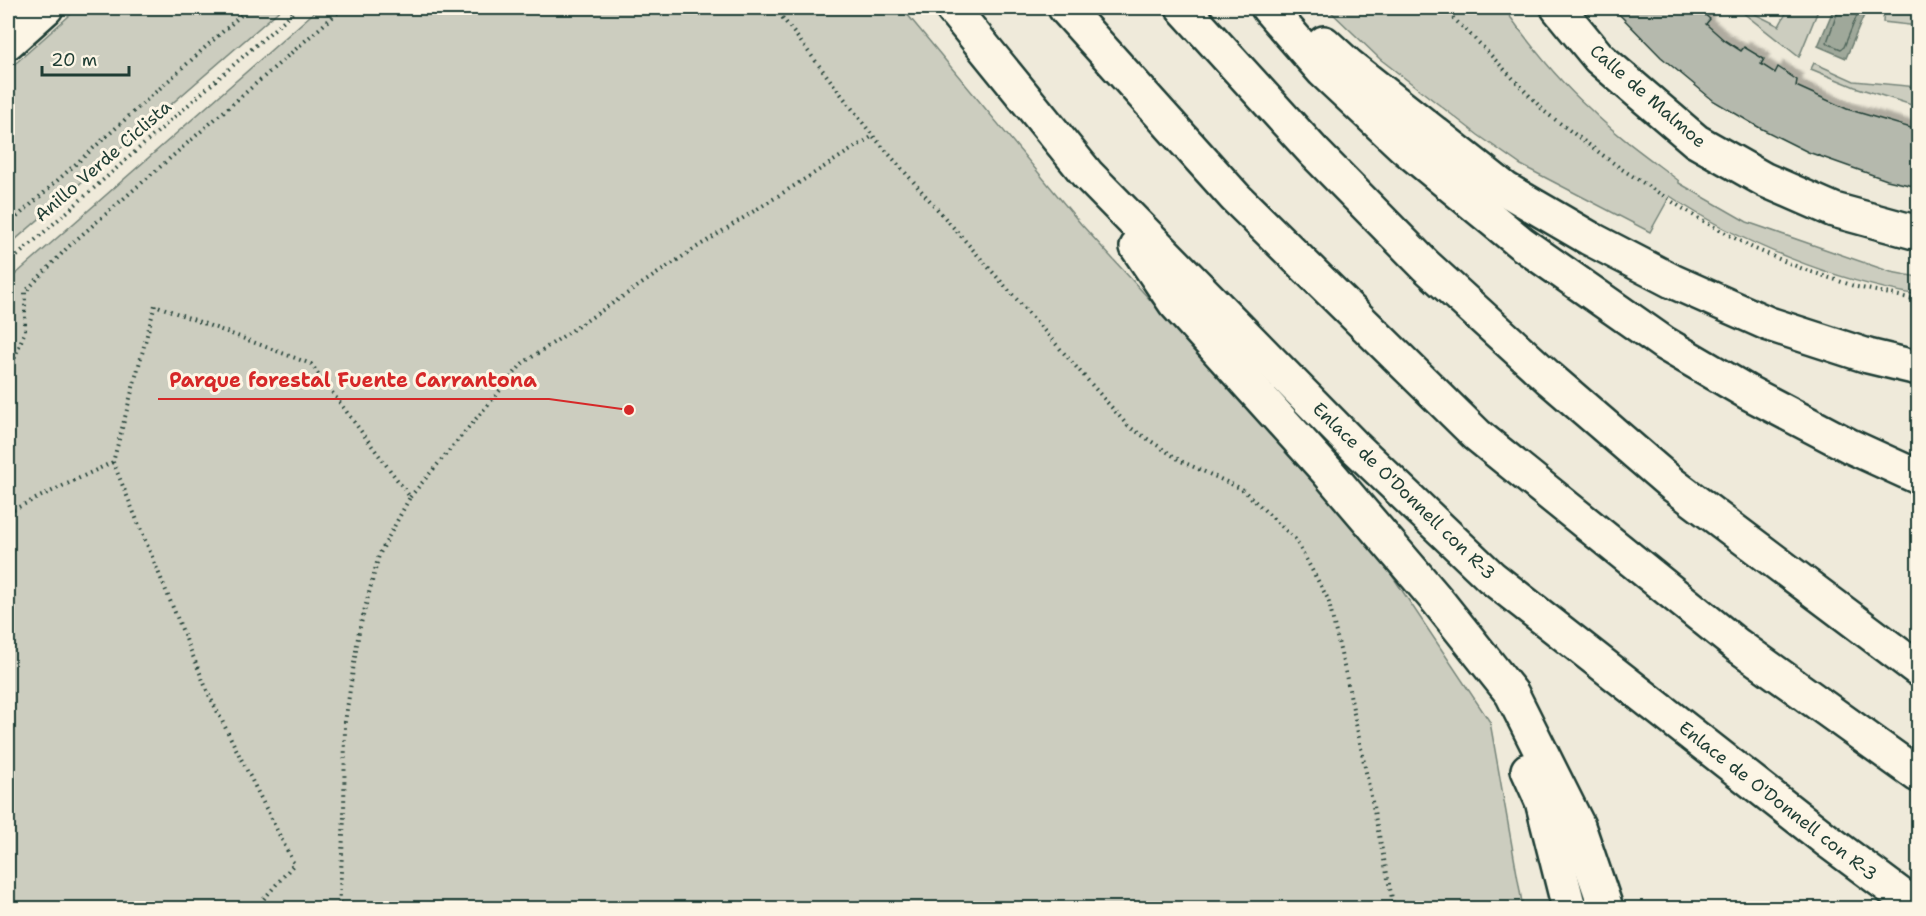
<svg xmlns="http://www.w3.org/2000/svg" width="1926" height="916" font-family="'Shantell Sans',sans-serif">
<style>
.green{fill:#cccdbf;stroke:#76857a;stroke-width:1.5}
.water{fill:#9fa89a;stroke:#6c7d71;stroke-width:1.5}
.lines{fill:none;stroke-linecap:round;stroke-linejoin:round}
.shore{stroke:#52685d;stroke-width:1.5}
.building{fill:#b5b9ad;stroke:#1f3d34;stroke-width:1.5;filter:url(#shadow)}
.street-casing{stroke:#1f3d34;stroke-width:38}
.primary-casing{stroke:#1f3d34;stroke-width:38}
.highway-casing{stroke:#1f3d34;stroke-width:38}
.path{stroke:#1f3d34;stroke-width:4;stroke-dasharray:1.5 4.5;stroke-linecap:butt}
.street{stroke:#fcf5e5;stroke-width:33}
.primary{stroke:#fcf5e5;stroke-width:33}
.highway{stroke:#fcf5e5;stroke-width:33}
.labels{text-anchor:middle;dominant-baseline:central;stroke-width:6;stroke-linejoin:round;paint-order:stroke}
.street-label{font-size:18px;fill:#1f3d34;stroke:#fcf5e5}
.leader{fill:none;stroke:#d62828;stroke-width:2}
.callout-dot{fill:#d62828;stroke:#fcf5e5;stroke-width:2}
.callout-label{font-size:20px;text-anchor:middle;font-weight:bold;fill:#d62828;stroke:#fcf5e5;stroke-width:6;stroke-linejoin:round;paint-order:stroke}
</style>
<defs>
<filter id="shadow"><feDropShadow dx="5.5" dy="-5.5" stdDeviation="1.5" flood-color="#0004"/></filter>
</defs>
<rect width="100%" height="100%" fill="#efeada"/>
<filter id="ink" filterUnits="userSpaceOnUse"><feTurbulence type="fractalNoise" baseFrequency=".0167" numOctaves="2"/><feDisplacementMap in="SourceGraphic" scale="12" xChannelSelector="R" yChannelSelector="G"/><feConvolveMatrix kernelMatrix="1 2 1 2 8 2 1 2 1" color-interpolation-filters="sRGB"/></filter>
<g filter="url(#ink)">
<g class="green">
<path d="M78,8H282L8,246V70Z"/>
<path d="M319,8H902L1081,224L1367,538L1490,722L1523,908H8V281Z"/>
<path d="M1327,8H1504C1529,44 1557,79 1590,109C1617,136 1649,158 1679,181V183L1747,222L1891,272L1918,277V295C1836,281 1739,243 1670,196L1650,232L1521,165L1478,135L1380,59Z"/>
<path d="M1737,8H1743L1779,26L1789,8H1819L1799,57Z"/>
<path d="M1884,8H1918V26L1883,22Z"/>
<path d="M1814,63L1854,81L1917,87L1918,77V107L1855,87L1811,69Z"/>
</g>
<path class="water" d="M1834,8H1867L1846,58L1818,46Z"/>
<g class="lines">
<path class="shore" d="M1839,8L1827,42L1829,44L1841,49L1844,47L1860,8"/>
</g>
<path class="building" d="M1613,8H1697L1710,19L1706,24L1724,40L1741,51L1744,47L1764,59L1761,64L1775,73L1778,67L1797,80L1796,86L1847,109L1918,130V187L1887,180L1808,152L1760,128L1714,101L1661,57Z"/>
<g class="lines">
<defs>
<path id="street" d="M1558,8L1599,58L1696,141L1765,180L1834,210L1918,233"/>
<path id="primary" d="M8,42L46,8"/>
<g id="highway">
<path d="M952,8L1087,174L1356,448L1491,577L1828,841L1918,908"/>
<path d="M1065,8L1235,197L1477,435L1737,645L1918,775"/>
<path d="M1183,8L1314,152L1425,265L1549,378L1672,484L1918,669"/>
<path d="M1268,8L1323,71L1403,146L1521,243L1665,344L1749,393L1850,446L1918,477"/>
<path d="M1324,43L1348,65L1505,189L1589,238L1672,281L1769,324L1868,356L1918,368"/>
<path d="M1137,247L1175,303L1327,471L1437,600L1512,694L1578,826L1606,908"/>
<path d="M1528,770L1542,801L1569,908"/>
</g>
</defs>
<use href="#street" class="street-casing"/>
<use href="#primary" class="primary-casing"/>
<use href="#highway" class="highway-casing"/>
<g class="path">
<path d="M775,8L873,136L1128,426L1181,461L1242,489L1295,539L1328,599L1346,675L1394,908"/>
<path d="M1438,8L1447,12L1482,46L1545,112L1620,168L1696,217L1753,248L1803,269L1857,287L1918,300"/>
<path d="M8,225L249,8"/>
<path d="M8,264L298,8"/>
<path d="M8,375L25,331V292L69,246L343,8"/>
<path d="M410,497L523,363L694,249L873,136"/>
<path d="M8,512L113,462"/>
<path d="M8,835L11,908"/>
<path d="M256,908L294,864L209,695L113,462L155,305L311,364L410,497L379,555L359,631L345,722L344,817L339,908"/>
</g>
<use href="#street" class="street"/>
<use href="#primary" class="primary"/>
<use href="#highway" class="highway"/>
</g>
</g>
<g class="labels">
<g class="street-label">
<text transform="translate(1648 96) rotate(41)">Calle de Malmoe</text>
<text transform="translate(103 161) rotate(-41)">Anillo Verde Ciclista</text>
<text transform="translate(1404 491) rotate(44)">Enlace de O'Donnell con R-3</text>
<text transform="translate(1778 801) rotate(38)">Enlace de O'Donnell con R-3</text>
</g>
</g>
<path class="leader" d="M629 410L549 399H158"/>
<circle class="callout-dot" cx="629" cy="410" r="6"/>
<g class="callout-label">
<text x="353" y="387">Parque forestal Fuente Carrantona</text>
</g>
<rect width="1926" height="916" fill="none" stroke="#fcf5e5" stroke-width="30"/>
<rect x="15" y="15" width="1896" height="886" fill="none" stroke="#1f3d34" stroke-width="2" filter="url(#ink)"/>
<path d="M42 66v9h87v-9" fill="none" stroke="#1f3d34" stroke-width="3"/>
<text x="51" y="66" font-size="18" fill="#1f3d34" stroke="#fcf5e5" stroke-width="4.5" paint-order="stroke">20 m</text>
</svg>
